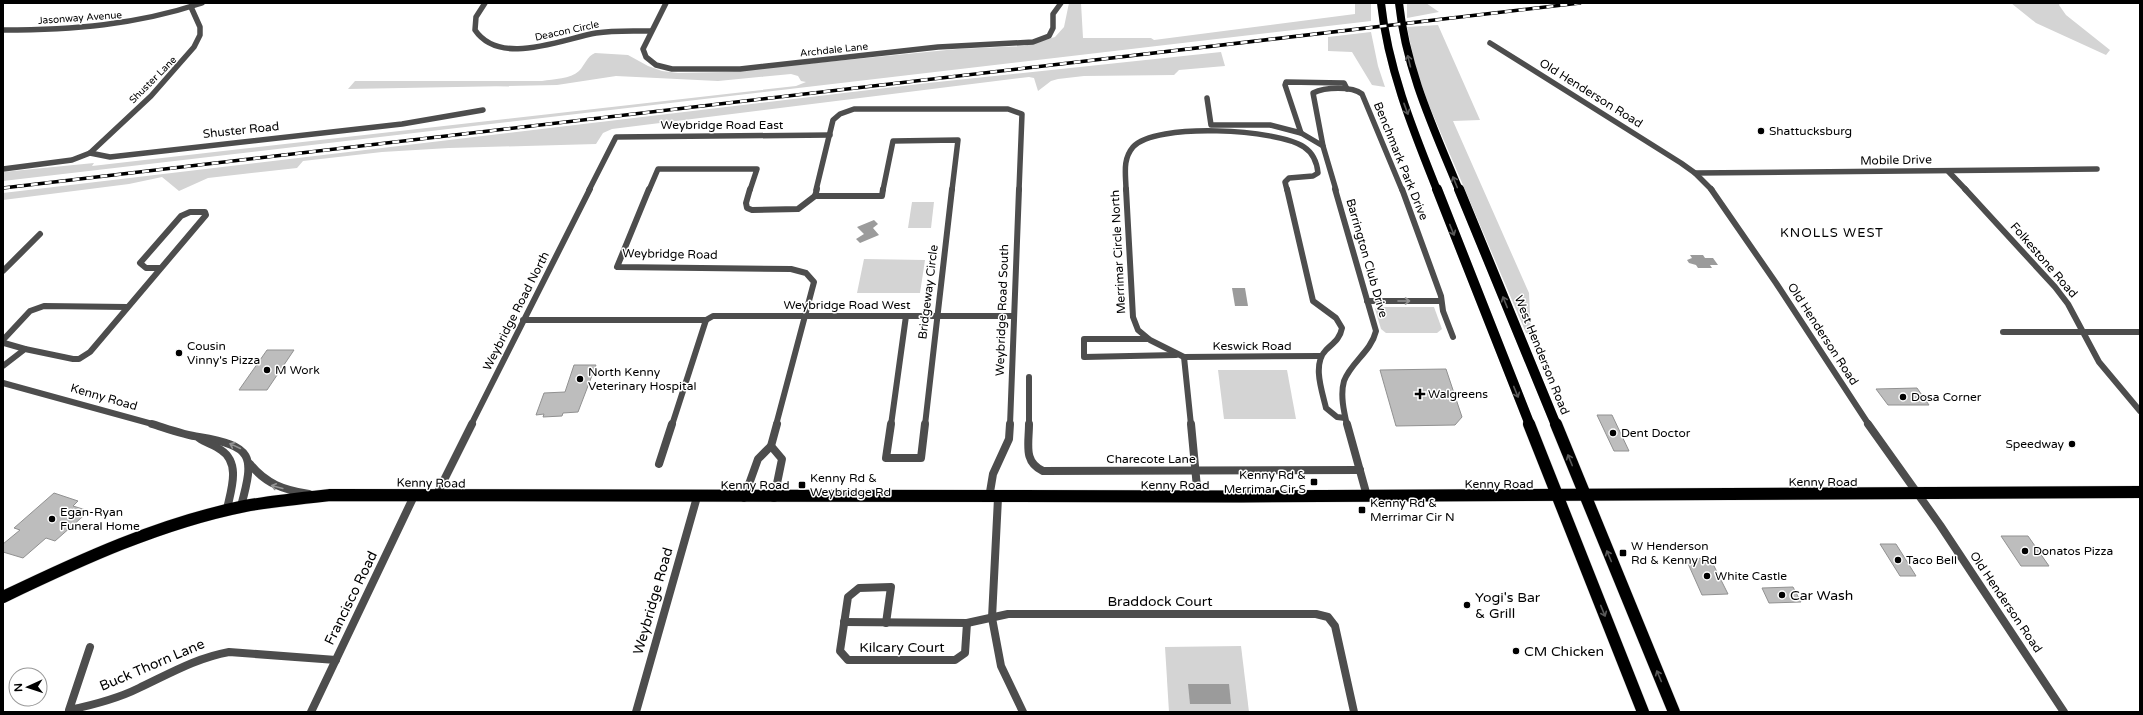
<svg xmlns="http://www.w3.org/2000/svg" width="2143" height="715" font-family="'Varela Round',sans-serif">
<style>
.green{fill:#d4d4d4}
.water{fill:#9b9b9b}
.building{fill:#bdbdbd;stroke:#919191}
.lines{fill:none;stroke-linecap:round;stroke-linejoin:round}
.major-far2-casing{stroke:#dbdbdb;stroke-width:8}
.major-far1-casing{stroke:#dbdbdb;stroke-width:10}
.major-casing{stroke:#dbdbdb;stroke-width:13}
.minor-far2{stroke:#4d4d4d;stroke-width:5.5}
.minor-far1{stroke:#4d4d4d;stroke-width:6}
.minor{stroke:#4d4d4d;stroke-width:8}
.major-far2{stroke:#000;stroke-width:8}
.major-far1{stroke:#000;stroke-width:10}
.major{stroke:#000;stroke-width:12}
.rail-casing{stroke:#000;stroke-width:3.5}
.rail{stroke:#fff;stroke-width:2.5;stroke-dasharray:7;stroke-linecap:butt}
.oneway{stroke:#595959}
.oneway2{stroke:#949494}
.poi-dot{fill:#000;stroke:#fff;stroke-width:1.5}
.labels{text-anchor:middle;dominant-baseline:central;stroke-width:3;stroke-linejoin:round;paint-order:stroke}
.far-street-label{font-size:10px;fill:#000;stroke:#fff}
.street-label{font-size:12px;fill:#000;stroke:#fff}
.poi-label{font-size:12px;fill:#000;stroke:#fff;text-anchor:start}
.neighbourhood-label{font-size:13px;letter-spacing:1px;fill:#000;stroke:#fff}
.near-poi-label{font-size:14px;fill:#000;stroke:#fff;text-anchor:start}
.near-street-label{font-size:14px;fill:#000;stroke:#fff}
</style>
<rect width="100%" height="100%" fill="#fff"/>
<g class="green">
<path d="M1069,3H1081L1083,38H1151L1154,40L1355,14V3H1371V21L3,181V172L94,163L92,166L796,86L806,82L801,81L798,76L791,74L718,81L616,76L557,85L348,89L355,81H542C554,79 570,79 579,71C585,65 587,56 595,53L628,55L648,66L662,71L678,73L725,72L957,49L1024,46L1055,37L1064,27Z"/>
<path d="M1407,3H1426L1439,12L1407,18Z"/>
<path d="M2011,3H2060L2059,5L2066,15L2110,50L2106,55L2036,23Z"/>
<path d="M1438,25L1480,120L1453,121L1529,293L1531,334L1526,333L1428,103L1415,66L1407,27Z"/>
<path d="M1371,32L1378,66L1385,87L1372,85L1352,52L1328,51V37Z"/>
<path d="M1221,52L1225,66L1179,70L1174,75L1084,76L1058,79L1051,81L1038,91L1034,78L1029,77L612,129L603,133L596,144L449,148L382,152L303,161L297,168L208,178L179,191L162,177L129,184L3,200V193L928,83Z"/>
<path d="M912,202H934L931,228H908Z"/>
<path d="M864,259L925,260L920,293H857Z"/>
<path d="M1377,307H1434L1442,329L1437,333H1386L1381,329L1375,309Z"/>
<path d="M1218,370H1287L1296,419H1224Z"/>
<path d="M1241,646L1249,712H1169L1165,647Z"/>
</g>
<g class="water">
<path d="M874,220L878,224L873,228L879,235L860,243L856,239L864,234L857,227Z"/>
<path d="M1690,255H1703L1705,258H1713L1718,265H1710L1712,268H1698L1696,265L1689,263L1687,260L1692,258Z"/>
<path d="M1232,288H1245L1248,306H1235Z"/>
<path d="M1188,684H1229L1231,704H1190Z"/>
</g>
<g class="building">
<path d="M267,350H294L267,390H239Z"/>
<path d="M574,365H596L578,412L563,413L562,416L543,417L544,414L536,415L544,393L565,392Z"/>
<path d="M1446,369L1462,417L1455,425L1396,426L1380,370Z"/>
<path d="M1917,388L1929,405H1888L1876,389Z"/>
<path d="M1597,415H1612L1629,451H1614Z"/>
<path d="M54,493L78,501L73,506L89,511L55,541L46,538L23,558L3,552V544L20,530L14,528Z"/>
<path d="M2001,536H2028L2049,566H2021Z"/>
<path d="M1880,544H1896L1916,576H1900Z"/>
<path d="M1710,558L1728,594L1702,595L1686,559Z"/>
<path d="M1793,587L1801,602L1769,603L1762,588Z"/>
</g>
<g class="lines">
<defs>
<g id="major-far2">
<path d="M1381,3C1388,69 1413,130 1437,190"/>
<path d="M1399,3C1406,70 1434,129 1459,190"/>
</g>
<g id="major-far1">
<path d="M1437,189L1530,425"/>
<path d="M1459,189L1556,425"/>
</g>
<g id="major">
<path d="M1529,424L1643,712"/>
<path d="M1556,424L1674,712"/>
<path d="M3,597C80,560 160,523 245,506C273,501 302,498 330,495C933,498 1537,497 2140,492"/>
</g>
</defs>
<use href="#major-far2" class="major-far2-casing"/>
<use href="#major-far1" class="major-far1-casing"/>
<use href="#major" class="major-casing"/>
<g class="minor-far2">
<path d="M485,3L476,17L475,30C500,67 562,39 596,33C614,30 633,31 651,31"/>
<path d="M666,3L643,49L646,57L656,65L672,69H740L938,47L1033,42L1049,36L1053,28V14L1061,3"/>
<path d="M3,30C73,30 135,25 202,3"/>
<path d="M1490,43L1681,163L1695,173L1712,190"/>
<path d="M1207,98L1211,125H1270L1301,133"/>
<path d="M1323,146L1313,93C1325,87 1352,86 1362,94L1402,190"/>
<path d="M90,153L110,157L402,124L483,110"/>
<path d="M3,169L72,160L90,153L151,96L194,47L200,35V27L191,7"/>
<path d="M1948,171L1966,190"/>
<path d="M1695,173L2097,169"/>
<path d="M589,190L616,137L830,135"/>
<path d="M649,190L658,169H757L750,190"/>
<path d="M816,190L833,120L840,114L854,109H1008L1022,114L1019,190"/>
<path d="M883,190L893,141L958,140L952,190"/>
<path d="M1126,190C1126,175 1122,160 1133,147C1155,122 1278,129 1304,147C1313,153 1317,163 1318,173L1313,176L1289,178L1285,182L1287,190"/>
<path d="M1336,190L1323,146L1301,133L1285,85L1286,82L1344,83L1347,89"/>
</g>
<g class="minor-far1">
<path d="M649,189L617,267L791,269L806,273L814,282L776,425"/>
<path d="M750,189L746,203L747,208L752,210L798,209L815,196"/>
<path d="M1126,189L1133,317L1138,330L1150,340L1184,357L1320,356"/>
<path d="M1287,189L1313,301L1336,318L1342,328C1340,339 1333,343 1326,350C1312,364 1322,391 1326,408L1337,417L1345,418"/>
<path d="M1335,189L1376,331C1371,352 1351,362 1344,381C1340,395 1344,412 1347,425"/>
<path d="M1402,189L1441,296L1443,311L1453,337"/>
<path d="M1711,189L1776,283L1869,425"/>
<path d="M1965,189L2055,287L2068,304L2099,362L2140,411"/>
<path d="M815,196H882L883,189"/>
<path d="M815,196L817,189"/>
<path d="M3,271L40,234"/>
<path d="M1367,301H1441"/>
<path d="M523,320H706L713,316H1013"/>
<path d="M2003,332H2140"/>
<path d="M1148,339H1084V357L1176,355"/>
<path d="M3,340L30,311L44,306L127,307"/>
<path d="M3,341L4,343L25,349"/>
<path d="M1184,357L1191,425"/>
<path d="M3,366L25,349L73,359H79L90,352L206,215L205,212H190L181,216L140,263L146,268H161"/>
<path d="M1029,377V425"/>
<path d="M3,383L156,425"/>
<path d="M471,425L590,189"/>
<path d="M672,425L706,320"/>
<path d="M891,425L906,316"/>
<path d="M925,425L952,189"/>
<path d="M1010,425L1019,189"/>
</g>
<g class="minor">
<path d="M152,424C168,429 184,435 199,437C253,446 255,455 241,506"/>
<path d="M891,424L886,458H921L925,424"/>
<path d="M1029,424C1029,444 1023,462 1043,471L1360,470"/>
<path d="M1191,424L1198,498"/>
<path d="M1347,424L1367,496"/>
<path d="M1868,424L1940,525L2064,712"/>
<path d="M199,438C206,443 214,445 221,450C241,463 231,490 227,509"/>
<path d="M771,446L782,459L774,498"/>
<path d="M250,464C266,484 284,490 309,494"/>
<path d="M659,464L672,424"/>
<path d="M436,496L472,424"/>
<path d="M744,498L758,459L771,446L777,424"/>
<path d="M989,498L993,474L1009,439L1010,424"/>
<path d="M998,498L992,618L1001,666L1023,712"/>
<path d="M844,622L967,623L1008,614H1316L1328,617L1335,626L1354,712"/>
<path d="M886,623L891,587L859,588L848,597L840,651L848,660H955L965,653L967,623"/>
<path d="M90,647L69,710C93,705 117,699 139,688C169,674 196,658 229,652L336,660"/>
<path d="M311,712L414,496"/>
<path d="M636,712L697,497"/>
</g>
<use href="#major-far2" class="major-far2"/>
<use href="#major-far1" class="major-far1"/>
<use href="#major" class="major"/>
<defs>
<path id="rail" d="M3,188L1580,3"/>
</defs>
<use href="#rail" class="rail-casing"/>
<use href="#rail" class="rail"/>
</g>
<defs><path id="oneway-shaft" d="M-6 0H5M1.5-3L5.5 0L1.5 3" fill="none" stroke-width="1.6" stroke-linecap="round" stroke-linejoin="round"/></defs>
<g class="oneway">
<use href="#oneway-shaft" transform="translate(1409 61) rotate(-104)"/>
<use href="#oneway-shaft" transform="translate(1406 109) rotate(70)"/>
<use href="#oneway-shaft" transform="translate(1455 182) rotate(-112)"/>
<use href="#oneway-shaft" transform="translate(1452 230) rotate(68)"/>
<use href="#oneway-shaft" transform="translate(1505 302) rotate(-112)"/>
<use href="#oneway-shaft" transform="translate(1516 392) rotate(68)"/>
<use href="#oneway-shaft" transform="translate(1570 460) rotate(-112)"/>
<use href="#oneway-shaft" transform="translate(1609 556) rotate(-113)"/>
<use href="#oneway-shaft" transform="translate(1603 611) rotate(68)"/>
<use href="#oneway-shaft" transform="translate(1659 676) rotate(-113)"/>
</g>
<g class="oneway2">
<use href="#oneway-shaft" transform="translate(1404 301)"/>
<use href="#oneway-shaft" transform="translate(235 446) rotate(-155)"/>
<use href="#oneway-shaft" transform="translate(277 487) rotate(-165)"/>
</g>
<g class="poi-dot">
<circle cx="1761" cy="131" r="4"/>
<circle cx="179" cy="353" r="4"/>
<circle cx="267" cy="370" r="4"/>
<circle cx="580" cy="379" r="4"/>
<path d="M1418 388h4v4h4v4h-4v4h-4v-4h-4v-4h4z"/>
<circle cx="1903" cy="397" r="4"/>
<circle cx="1613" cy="433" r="4"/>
<circle cx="2072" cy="444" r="4"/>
<rect x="1310" y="478" width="8" height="8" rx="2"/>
<rect x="798" y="481" width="8" height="8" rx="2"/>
<rect x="1358" y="506" width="8" height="8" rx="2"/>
<circle cx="52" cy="519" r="4"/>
<circle cx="2025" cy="551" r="4"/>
<rect x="1619" y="549" width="8" height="8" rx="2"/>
<circle cx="1898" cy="560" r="4"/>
<circle cx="1707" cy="576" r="4"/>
<circle cx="1782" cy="595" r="4"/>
<circle cx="1467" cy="605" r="4"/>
<circle cx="1516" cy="651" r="4"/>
</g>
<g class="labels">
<g class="far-street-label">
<text transform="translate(80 18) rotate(-4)">Jasonway Avenue</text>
<text transform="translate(567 31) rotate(-12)">Deacon Circle</text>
<text transform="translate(834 50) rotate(-6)">Archdale Lane</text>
<text transform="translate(153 80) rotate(-45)">Shuster Lane</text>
</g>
<g class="street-label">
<text transform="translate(1591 93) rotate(32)">Old Henderson Road</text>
<text x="722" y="125">Weybridge Road East</text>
<text transform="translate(241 130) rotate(-6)">Shuster Road</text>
<text transform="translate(1896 160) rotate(-1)">Mobile Drive</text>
<text transform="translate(1401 161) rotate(68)">Benchmark Park Drive</text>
<text transform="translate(1118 252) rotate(-93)">Merrimar Circle North</text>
<text transform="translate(670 254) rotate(1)">Weybridge Road</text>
<text transform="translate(1367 258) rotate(74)">Barrington Club Drive</text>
<text transform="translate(2044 260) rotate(49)">Folkestone Road</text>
<text transform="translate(928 292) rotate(-83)">Bridgeway Circle</text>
<text x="847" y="305">Weybridge Road West</text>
<text transform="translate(1002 310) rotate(-88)">Weybridge Road South</text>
<text transform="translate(516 311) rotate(-63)">Weybridge Road North</text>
<text transform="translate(1823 334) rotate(57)">Old Henderson Road</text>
<text x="1252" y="346">Keswick Road</text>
<text transform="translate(1542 355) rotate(68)">West Henderson Road</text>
<text transform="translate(104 397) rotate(16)">Kenny Road</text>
<text x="1151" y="459">Charecote Lane</text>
<text x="1823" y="482">Kenny Road</text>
<text transform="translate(431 483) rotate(1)">Kenny Road</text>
<text x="1499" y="484">Kenny Road</text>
<text x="755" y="485">Kenny Road</text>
<text x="1175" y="485">Kenny Road</text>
<text transform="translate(2006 602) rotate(56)">Old Henderson Road</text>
</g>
<g class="poi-label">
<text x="1769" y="131">Shattucksburg</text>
<text x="187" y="346">Cousin<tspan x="187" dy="14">Vinny's Pizza</tspan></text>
<text x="275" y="370">M Work</text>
<text x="588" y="372">North Kenny<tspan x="588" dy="14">Veterinary Hospital</tspan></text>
<text x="1428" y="394">Walgreens</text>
<text x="1911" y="397">Dosa Corner</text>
<text x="1621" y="433">Dent Doctor</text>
<text x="2064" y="444" text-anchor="end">Speedway</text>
<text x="1306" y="475" text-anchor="end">Kenny Rd &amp;<tspan x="1306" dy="14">Merrimar Cir S</tspan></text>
<text x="810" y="478">Kenny Rd &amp;<tspan x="810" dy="14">Weybridge Rd</tspan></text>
<text x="1370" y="503">Kenny Rd &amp;<tspan x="1370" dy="14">Merrimar Cir N</tspan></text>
<text x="60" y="512">Egan-Ryan<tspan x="60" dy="14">Funeral Home</tspan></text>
<text x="1631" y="546">W Henderson<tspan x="1631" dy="14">Rd &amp; Kenny Rd</tspan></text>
<text x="2033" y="551">Donatos Pizza</text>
<text x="1906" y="560">Taco Bell</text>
<text x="1715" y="576">White Castle</text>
</g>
<g class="neighbourhood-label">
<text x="1832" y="233">KNOLLS WEST</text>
</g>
<g class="near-poi-label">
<text x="1790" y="595">Car Wash</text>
<text x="1475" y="597">Yogi's Bar<tspan x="1475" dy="16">&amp; Grill</tspan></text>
<text x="1524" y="651">CM Chicken</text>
</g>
<g class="near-street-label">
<text transform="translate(351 598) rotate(-64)">Francisco Road</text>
<text transform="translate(653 601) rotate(-74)">Weybridge Road</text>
<text x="1160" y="601">Braddock Court</text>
<text x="902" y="647">Kilcary Court</text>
<text transform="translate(152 665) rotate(-23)">Buck Thorn Lane</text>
</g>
</g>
<rect width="2143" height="715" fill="none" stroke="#000000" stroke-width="8"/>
<g transform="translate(28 687) rotate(267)"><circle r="19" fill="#ffffff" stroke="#999999"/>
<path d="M0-3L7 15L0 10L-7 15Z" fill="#000000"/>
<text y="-6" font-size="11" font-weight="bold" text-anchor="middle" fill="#000000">N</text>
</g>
</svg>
